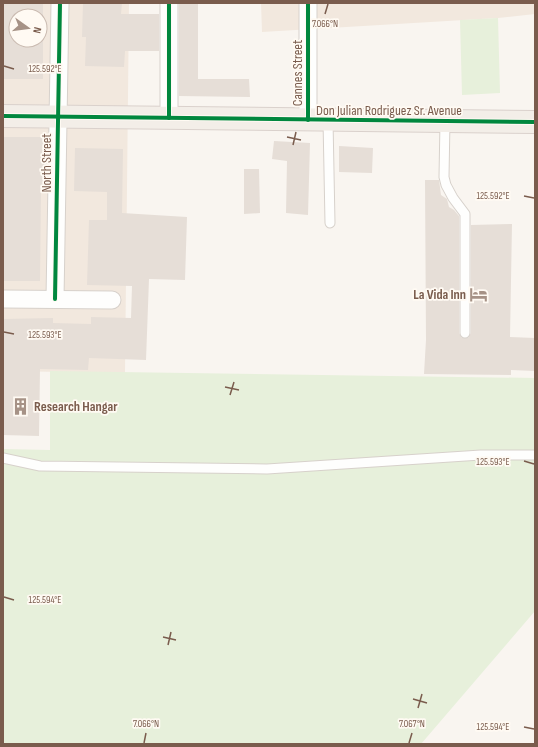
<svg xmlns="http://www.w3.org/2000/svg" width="538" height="747" font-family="'Sofia Sans Condensed',sans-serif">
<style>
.residential{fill:#f2e8de;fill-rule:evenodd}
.green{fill:#e7f0db}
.building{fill:#e6ded7}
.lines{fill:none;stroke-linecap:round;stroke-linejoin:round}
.lane-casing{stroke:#d7d1cb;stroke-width:11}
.street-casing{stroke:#d7d1cb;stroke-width:19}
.primary-casing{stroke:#dad1cc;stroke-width:24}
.lane{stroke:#fefefd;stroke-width:9}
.street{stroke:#fefefd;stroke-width:17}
.primary{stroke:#f3eee8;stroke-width:22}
.cycleway-casing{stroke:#fffaf3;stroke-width:6}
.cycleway{stroke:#00873e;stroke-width:4}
.ticks{fill:none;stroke:#7a5c4d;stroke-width:1.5}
.labels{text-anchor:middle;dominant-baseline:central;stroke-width:3.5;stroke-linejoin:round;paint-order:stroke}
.street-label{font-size:14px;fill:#7a5c4d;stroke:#fffaf3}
.poi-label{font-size:14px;font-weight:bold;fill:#7a5c4d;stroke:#fffaf3;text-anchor:end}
.ticks-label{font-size:10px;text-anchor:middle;fill:#7a5c4d;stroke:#fffaf3;stroke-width:3.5;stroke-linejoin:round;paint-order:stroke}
</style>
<rect width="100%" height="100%" fill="#f9f5f0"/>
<g class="residential">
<path d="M3,3H129L125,373L3,371ZM16,16H40V40H16Z"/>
<path d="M261,3H535V14L498,18L262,32Z"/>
</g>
<g class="green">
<path d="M498,18L500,93L462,95L460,20Z"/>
<path d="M50,371L535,378V611L421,744H3V449L50,450Z"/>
</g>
<g class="building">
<path d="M3,3H43V16H16V40H43V79H3Z"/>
<path d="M83,3H122L121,14H159V51H125L124,67L85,66L86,37H82Z"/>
<path d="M179,4H198V79H249L250,97L179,96Z"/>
<path d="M3,137H48L47,187H41L40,281H3Z"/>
<path d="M274,141L310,143L308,215L286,213L287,161L272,159Z"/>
<path d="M339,146L373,148L372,173L339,172Z"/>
<path d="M75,148L123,149L122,213L187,217L185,280L149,279L146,360L89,358L88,370L40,369L39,436L3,435V319L53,318V323L91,324V317L131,318L132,286L87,285L89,220H107V192L74,191Z"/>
<path d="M244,169H259L260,213L244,214Z"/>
<path d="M425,180H439L441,195L447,199L449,207L454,210L459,216V333L462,338H468L471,333V225L512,224L510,337L535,338V371L511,370V375L424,374L426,340Z"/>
</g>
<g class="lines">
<defs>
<g id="lane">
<path d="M328,120L330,223"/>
<path d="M445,121L444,177L446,185L453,198L465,214V333"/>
<path d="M3,458L40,466L267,469L481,455H535"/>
</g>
<g id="street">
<path d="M308,3V120"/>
<path d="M169,118V3"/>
<path d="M3,299L112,300"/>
<path d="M55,299L60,3"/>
</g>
<path id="primary" d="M3,116L535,122"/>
</defs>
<use href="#lane" class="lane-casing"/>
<use href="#street" class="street-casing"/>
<use href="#primary" class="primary-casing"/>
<use href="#lane" class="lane"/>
<use href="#street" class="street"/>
<use href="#primary" class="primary"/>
<defs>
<g id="cycleway">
<path d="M308,3V120"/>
<path d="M3,116L535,122"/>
<path d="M169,118V3"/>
<path d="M55,299L60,3"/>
</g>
</defs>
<use href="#cycleway" class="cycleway-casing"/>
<use href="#cycleway" class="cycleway"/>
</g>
<path class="ticks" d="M325,14L328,4M4,66L14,69M287,137L301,140M293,145L296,132M524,196L534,198M4,332L14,334M225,387L239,390M230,395L234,382M524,461L534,464M4,597L14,600M163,637L176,640M168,645L171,632M413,699L427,703M418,708L422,694M524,727L534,729M144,743L146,733M409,743L412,733"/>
<defs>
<symbol id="hotel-bare" viewBox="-9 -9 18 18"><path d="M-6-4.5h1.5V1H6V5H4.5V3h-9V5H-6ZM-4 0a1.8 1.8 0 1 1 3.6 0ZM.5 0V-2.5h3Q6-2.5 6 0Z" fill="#a69286" stroke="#fffaf3" stroke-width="2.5" paint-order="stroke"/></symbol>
<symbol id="building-bare" viewBox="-9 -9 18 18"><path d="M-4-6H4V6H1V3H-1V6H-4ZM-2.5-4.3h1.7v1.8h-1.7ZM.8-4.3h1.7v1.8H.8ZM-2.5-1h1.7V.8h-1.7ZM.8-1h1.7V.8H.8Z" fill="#a69286" stroke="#fffaf3" stroke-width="2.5" paint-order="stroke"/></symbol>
</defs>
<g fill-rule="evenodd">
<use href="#hotel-bare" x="466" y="282" width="25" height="25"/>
<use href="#building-bare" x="8" y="394" width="25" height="25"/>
</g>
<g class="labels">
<g class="street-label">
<text transform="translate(297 73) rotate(-90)">Cannes Street</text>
<text x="389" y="110">Don Julian Rodriguez Sr. Avenue</text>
<text transform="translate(46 163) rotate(-90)">North Street</text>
</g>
<g class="poi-label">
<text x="466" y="294">La Vida Inn</text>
<text x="34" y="406" text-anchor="start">Research Hangar</text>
</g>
</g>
<g class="ticks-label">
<text x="325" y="27">7.066°N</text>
<text x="45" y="72">125.592°E</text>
<text x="493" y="199">125.592°E</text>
<text x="45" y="338">125.593°E</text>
<text x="493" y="465">125.593°E</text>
<text x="45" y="603">125.594°E</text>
<text x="146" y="727">7.066°N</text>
<text x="412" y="727">7.067°N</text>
<text x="493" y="730">125.594°E</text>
</g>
<rect width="538" height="747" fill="none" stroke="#7a5c4d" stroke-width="8"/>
<g transform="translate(28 28) rotate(104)"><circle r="19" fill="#fffaf3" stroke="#cabbb1"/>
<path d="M0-3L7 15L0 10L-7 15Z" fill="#a69286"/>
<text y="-6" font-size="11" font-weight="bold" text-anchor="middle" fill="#7a5c4d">N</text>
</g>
</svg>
